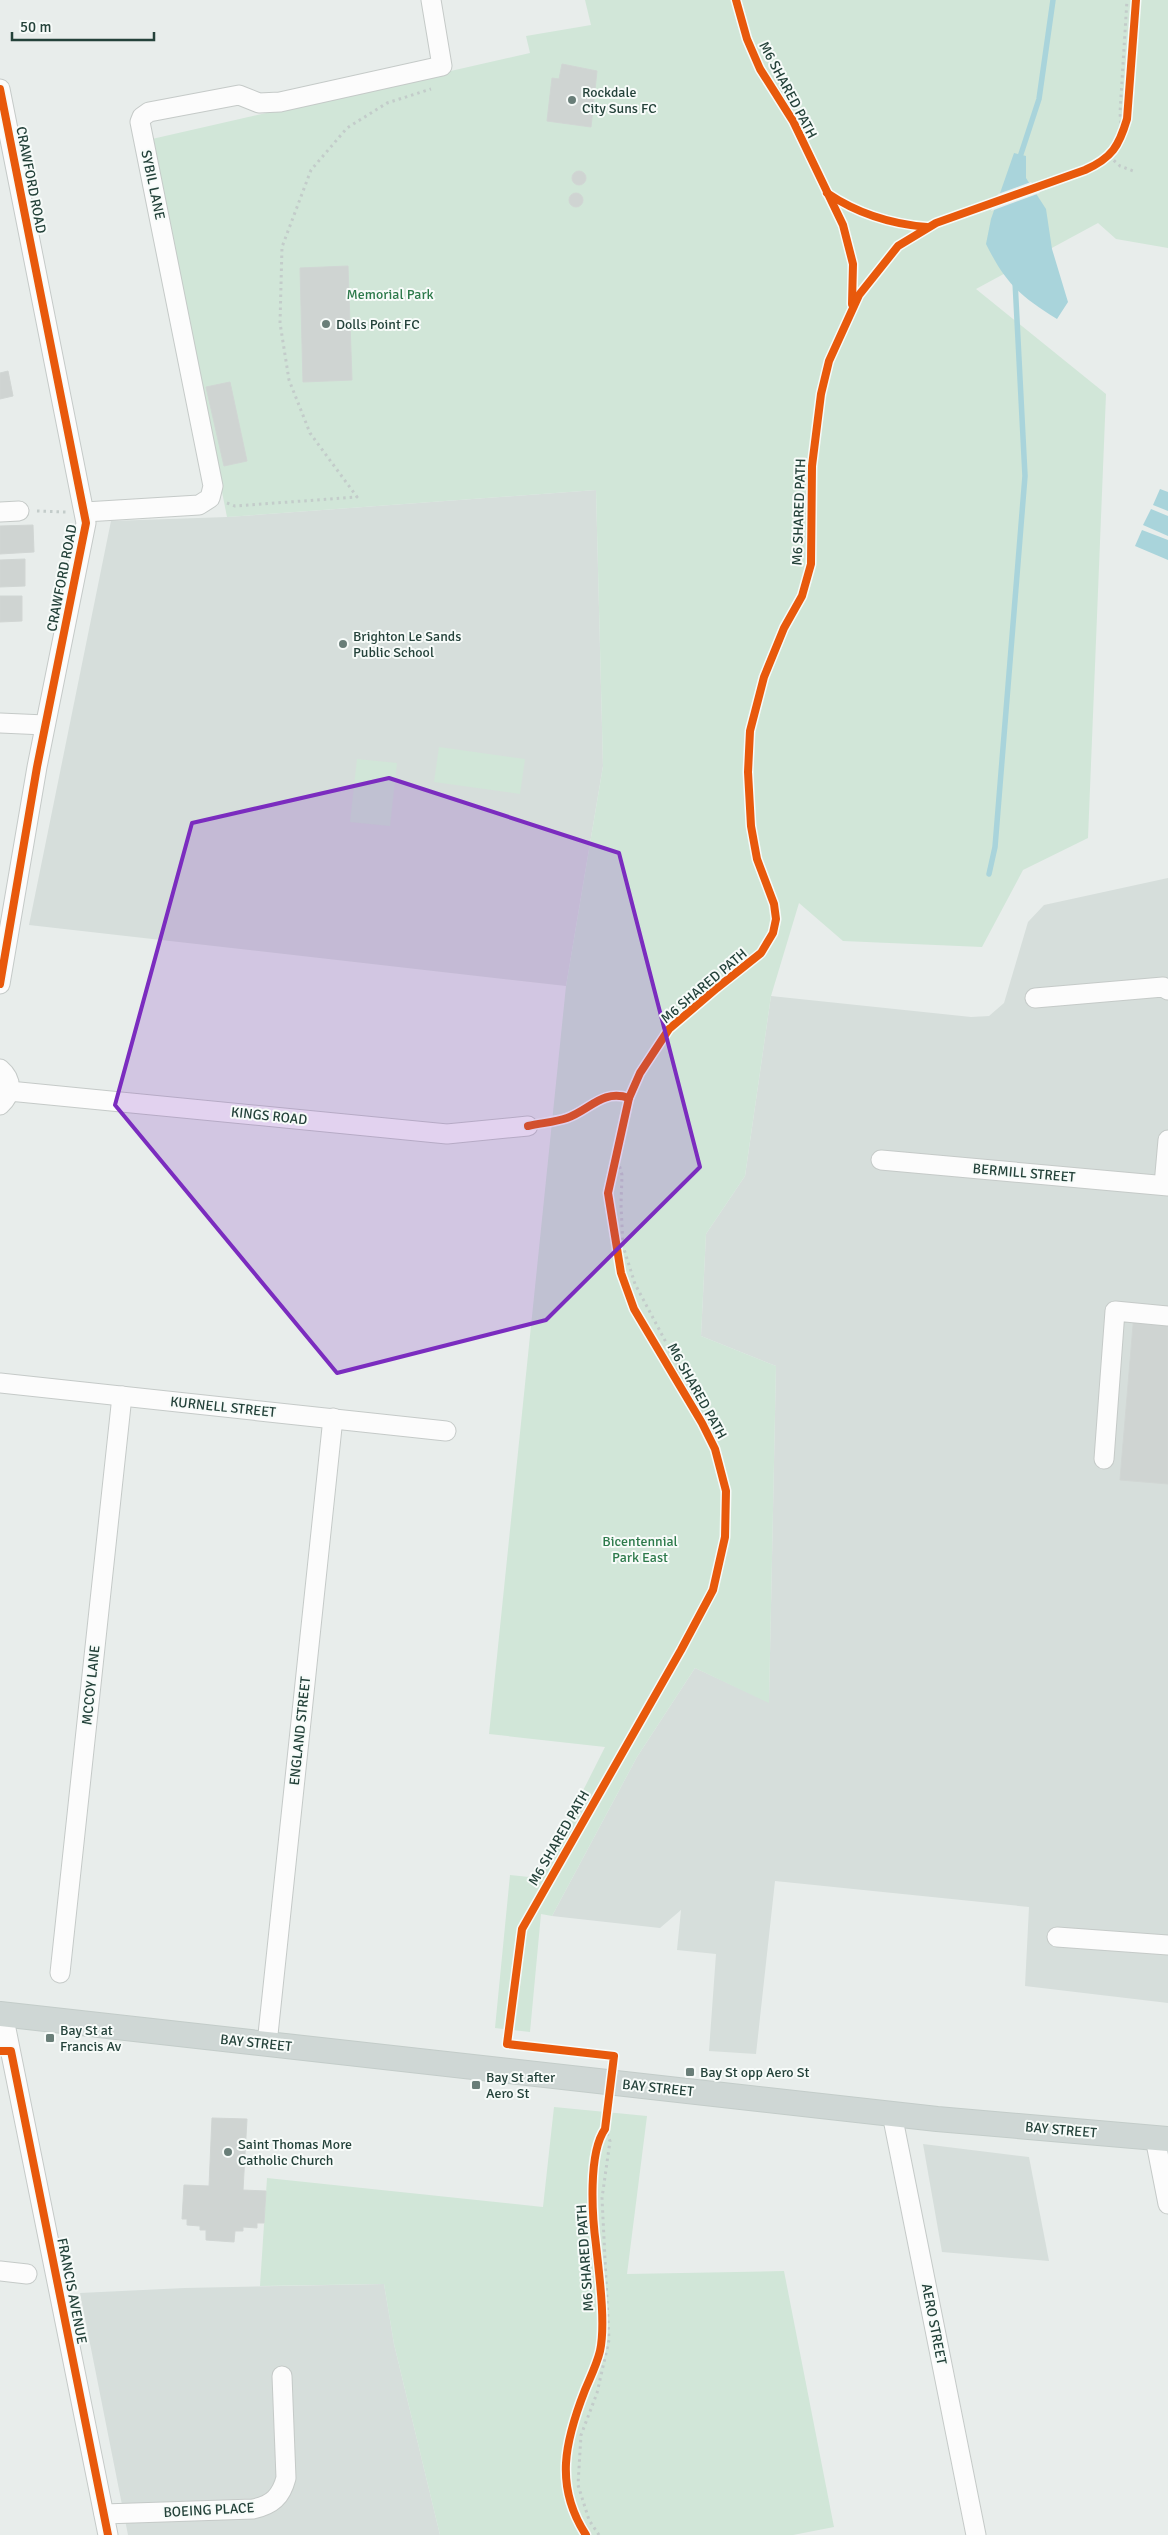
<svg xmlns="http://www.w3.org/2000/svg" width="1168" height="2535" font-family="Signika,sans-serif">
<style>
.built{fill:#d6dedb}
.green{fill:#d1e6d8}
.water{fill:#a9d4db}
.pier{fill:#e8edeb}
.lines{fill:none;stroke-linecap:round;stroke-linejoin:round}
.stream{stroke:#a9d4db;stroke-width:5.5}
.building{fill:#cfd4d2;stroke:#d1d6d4}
.minor-casing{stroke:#c5cac8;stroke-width:21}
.major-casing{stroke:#c3ccc9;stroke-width:26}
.path{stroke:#c3ccca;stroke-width:3;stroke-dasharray:2.5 4;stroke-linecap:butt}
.minor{stroke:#fcfcfc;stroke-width:19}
.major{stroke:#cfd7d5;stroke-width:24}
.cycleway-casing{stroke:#f7fbf9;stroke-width:11}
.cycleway{stroke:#e8590c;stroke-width:8}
.marked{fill:#7b2cbf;fill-opacity:0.2;stroke:#7b2cbf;stroke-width:4;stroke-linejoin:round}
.poi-dot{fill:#697e78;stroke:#f7fbf9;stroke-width:2}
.labels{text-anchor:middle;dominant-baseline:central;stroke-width:4;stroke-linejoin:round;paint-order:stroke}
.street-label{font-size:14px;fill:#24423a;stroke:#f7fbf9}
.poi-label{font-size:14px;fill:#24423a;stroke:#f7fbf9;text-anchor:start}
.park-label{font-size:14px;fill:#2d7a4b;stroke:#f7fbf9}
</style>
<rect width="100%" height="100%" fill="#e8edeb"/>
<g class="built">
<path d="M596,490L603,766L566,986L29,925L111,521L227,517Z"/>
<path d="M1168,878V2003L1025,1986L1029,1907L775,1881L756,2054L709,2051L716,1954L677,1950L681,1910L660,1928L552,1916L637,1757L695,1668L769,1702L776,1366L701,1336L706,1234L745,1176L771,996L971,1017L989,1016L1004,1003L1028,922L1044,905Z"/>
<path d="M923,2144L1029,2157L1049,2261L942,2252Z"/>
<path d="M384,2284L394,2344L440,2535H128L80,2293L185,2288Z"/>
</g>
<g class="green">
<path d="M585,0H1168V248L1116,239L1098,223L976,289L1106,394L1088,838L1023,870L982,947L843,941L799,903L771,996L745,1176L706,1234L701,1336L776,1366L769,1703L695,1668L637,1757L552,1916L541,1914L530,2032L495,2028L510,1875L539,1878L605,1747L489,1734L566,986L603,766L596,490L227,517L152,139L530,53L526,36L591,25Z"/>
<path d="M439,747L525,759L520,794L434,782Z"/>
<path d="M357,759L397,763L390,826L350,822Z"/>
<path d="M554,2107L647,2116L627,2274L784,2271L834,2527L793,2535H440L394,2344L384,2284L260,2286L267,2178L543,2207Z"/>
</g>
<g class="water">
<path d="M1014,153L1026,156V178L1046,209L1052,249L1068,302L1057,319C1020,296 1006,284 986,244L991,219Z"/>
<path d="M1160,489L1168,492V511L1153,505Z"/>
<path d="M1151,509L1168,516V536L1143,525Z"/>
<path d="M1142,530L1168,540V560L1135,546Z"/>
</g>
<path class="pier" d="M1031,182L1040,193L991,211L998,194Z"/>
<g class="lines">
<g class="stream">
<path d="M1019,160L1039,99L1053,0"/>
<path d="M989,874L995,847L1025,476L1015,281"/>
</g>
</g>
<g class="building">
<path d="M562,64L597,71L591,127L547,121L552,78L559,79Z"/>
<circle cx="579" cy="178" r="7"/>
<circle cx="576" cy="200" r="7"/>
<path d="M348,266L352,380L303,382L300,268Z"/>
<path d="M8,371L13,396L0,399V373Z"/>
<path d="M230,382L247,461L224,466L206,387Z"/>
<path d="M33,525L34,552L0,554V526Z"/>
<path d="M25,559V586L0,587V560Z"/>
<path d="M0,596H22V621L0,622Z"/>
<path d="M1134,1314L1168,1317V1484L1120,1480Z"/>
<path d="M212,2118L247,2119L243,2190L266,2191L264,2223H257V2228L243,2227V2231H235L234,2242L206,2240V2230H200V2226L187,2225V2219H182L184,2185L209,2186Z"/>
</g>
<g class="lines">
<defs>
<g id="minor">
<path d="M0,89L86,523L37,767L0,984"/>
<path d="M0,512L19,511"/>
<path d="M85,512L199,505L210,498L213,486L140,122L142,117L149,112L239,95L259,103L280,102L442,66L431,0"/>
<path d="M0,723L45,725"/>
<path d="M1035,998L1163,987L1168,990"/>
<path d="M0,1069C13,1080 12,1094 0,1105"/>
<path d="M9,1091L447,1134L528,1126"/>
<path d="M881,1160L1168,1186"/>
<path d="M1164,1185L1168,1140"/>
<path d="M0,1383L446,1431"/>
<path d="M1104,1459L1115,1311L1168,1316"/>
<path d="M1057,1937L1168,1945"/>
<path d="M60,1973L122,1396"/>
<path d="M3,2014L108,2535"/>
<path d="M267,2044L333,1418"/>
<path d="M892,2114L976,2535"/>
<path d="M1155,2138L1168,2204"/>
<path d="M0,2271L27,2274"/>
<path d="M104,2514L253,2509C272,2505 281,2497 286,2478L282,2376"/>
</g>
<path id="major" d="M0,2014L937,2119L1168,2139"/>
</defs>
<use href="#minor" class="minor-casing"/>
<use href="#major" class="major-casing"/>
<g class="path">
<path d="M1122,136L1120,113L1127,0"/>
<path d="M1109,156L1120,166L1136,172"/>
<path d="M227,503L235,506L357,497L310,433L289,380L280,323L282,247L311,170L347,128L387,103L431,89"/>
<path d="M37,511L66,512"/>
<path d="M616,1154L622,1175L621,1205L623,1246L635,1284L677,1363L676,1379"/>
<path d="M599,2535L589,2520L578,2485L581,2435L597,2393L609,2340L602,2198L610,2141L605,2129"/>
</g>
<use href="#minor" class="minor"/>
<use href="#major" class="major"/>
<defs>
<g id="cycleway">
<path d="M736,0L747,39L760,69L793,121L843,225L853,264L852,304"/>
<path d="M0,89L86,523L37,767L0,984"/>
<path d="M827,193C858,214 890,224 927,227"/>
<path d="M528,1126C541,1123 555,1122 567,1118C590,1110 602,1089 629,1098"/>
<path d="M0,2051H11L108,2535"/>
<path d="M586,2535C554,2486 565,2441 585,2390C590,2378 597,2364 600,2351C606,2324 599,2273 596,2245C592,2216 588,2153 605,2129L614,2056L507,2044L522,1929L681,1650L713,1590L725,1537L726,1491L715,1449L702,1423L634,1309L621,1273L608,1193L629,1098L640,1073L669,1029L717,988L761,953L773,933L776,919L774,904L757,859L751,826L748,772L750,731L764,677L784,628L802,596L811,564L812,466L821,394L829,361L859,295L898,246L936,223L1085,170C1112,158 1119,146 1127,119L1136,0"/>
</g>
</defs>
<use href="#cycleway" class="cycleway-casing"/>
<use href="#cycleway" class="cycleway"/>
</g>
<path class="marked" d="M389,778L619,853L700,1167L546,1320L337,1373L115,1105L192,823Z"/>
<g class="poi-dot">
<circle cx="572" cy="100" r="5"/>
<circle cx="326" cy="324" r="5"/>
<circle cx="343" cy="644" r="5"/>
<rect x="45" y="2033" width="10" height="10" rx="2.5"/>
<rect x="685" y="2067" width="10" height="10" rx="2.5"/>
<rect x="471" y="2080" width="10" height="10" rx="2.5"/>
<circle cx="228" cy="2152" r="5"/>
</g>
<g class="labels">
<g class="street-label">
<text transform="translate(788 90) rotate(62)">M6 SHARED PATH</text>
<text transform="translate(31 180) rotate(79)">CRAWFORD ROAD</text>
<text transform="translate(153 185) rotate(78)">SYBIL LANE</text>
<text transform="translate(799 512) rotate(-88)">M6 SHARED PATH</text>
<text transform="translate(62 578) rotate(-79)">CRAWFORD ROAD</text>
<text transform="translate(704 986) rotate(-40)">M6 SHARED PATH</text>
<text transform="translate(269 1116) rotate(6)">KINGS ROAD</text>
<text transform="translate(1024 1173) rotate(5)">BERMILL STREET</text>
<text transform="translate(697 1391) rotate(61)">M6 SHARED PATH</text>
<text transform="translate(223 1407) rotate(6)">KURNELL STREET</text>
<text transform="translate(91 1685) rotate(-84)">MCCOY LANE</text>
<text transform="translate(300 1731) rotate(-84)">ENGLAND STREET</text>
<text transform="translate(559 1838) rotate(-60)">M6 SHARED PATH</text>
<text transform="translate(256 2043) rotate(6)">BAY STREET</text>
<text transform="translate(658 2088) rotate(6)">BAY STREET</text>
<text transform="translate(1061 2130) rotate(5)">BAY STREET</text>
<text transform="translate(585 2258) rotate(-94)">M6 SHARED PATH</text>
<text transform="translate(72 2291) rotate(79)">FRANCIS AVENUE</text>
<text transform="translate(934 2324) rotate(79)">AERO STREET</text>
<text transform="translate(209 2510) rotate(-3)">BOEING PLACE</text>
</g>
<g class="poi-label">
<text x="582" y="92">Rockdale<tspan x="582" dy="16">City Suns FC</tspan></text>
<text x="336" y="324">Dolls Point FC</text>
<text x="353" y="636">Brighton Le Sands<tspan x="353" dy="16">Public School</tspan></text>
<text x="60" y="2030">Bay St at<tspan x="60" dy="16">Francis Av</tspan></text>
<text x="700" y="2072">Bay St opp Aero St</text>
<text x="486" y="2077">Bay St after<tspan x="486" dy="16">Aero St</tspan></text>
<text x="238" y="2144">Saint Thomas More<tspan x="238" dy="16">Catholic Church</tspan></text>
</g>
<g class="park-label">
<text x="390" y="294">Memorial Park</text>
<text x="640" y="1541">Bicentennial<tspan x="640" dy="16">Park East</tspan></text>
</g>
</g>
<path d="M12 32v8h142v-8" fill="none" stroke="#24423a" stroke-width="2.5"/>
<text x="20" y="32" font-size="15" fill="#24423a" stroke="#f7fbf9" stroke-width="4" paint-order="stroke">50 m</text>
</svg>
